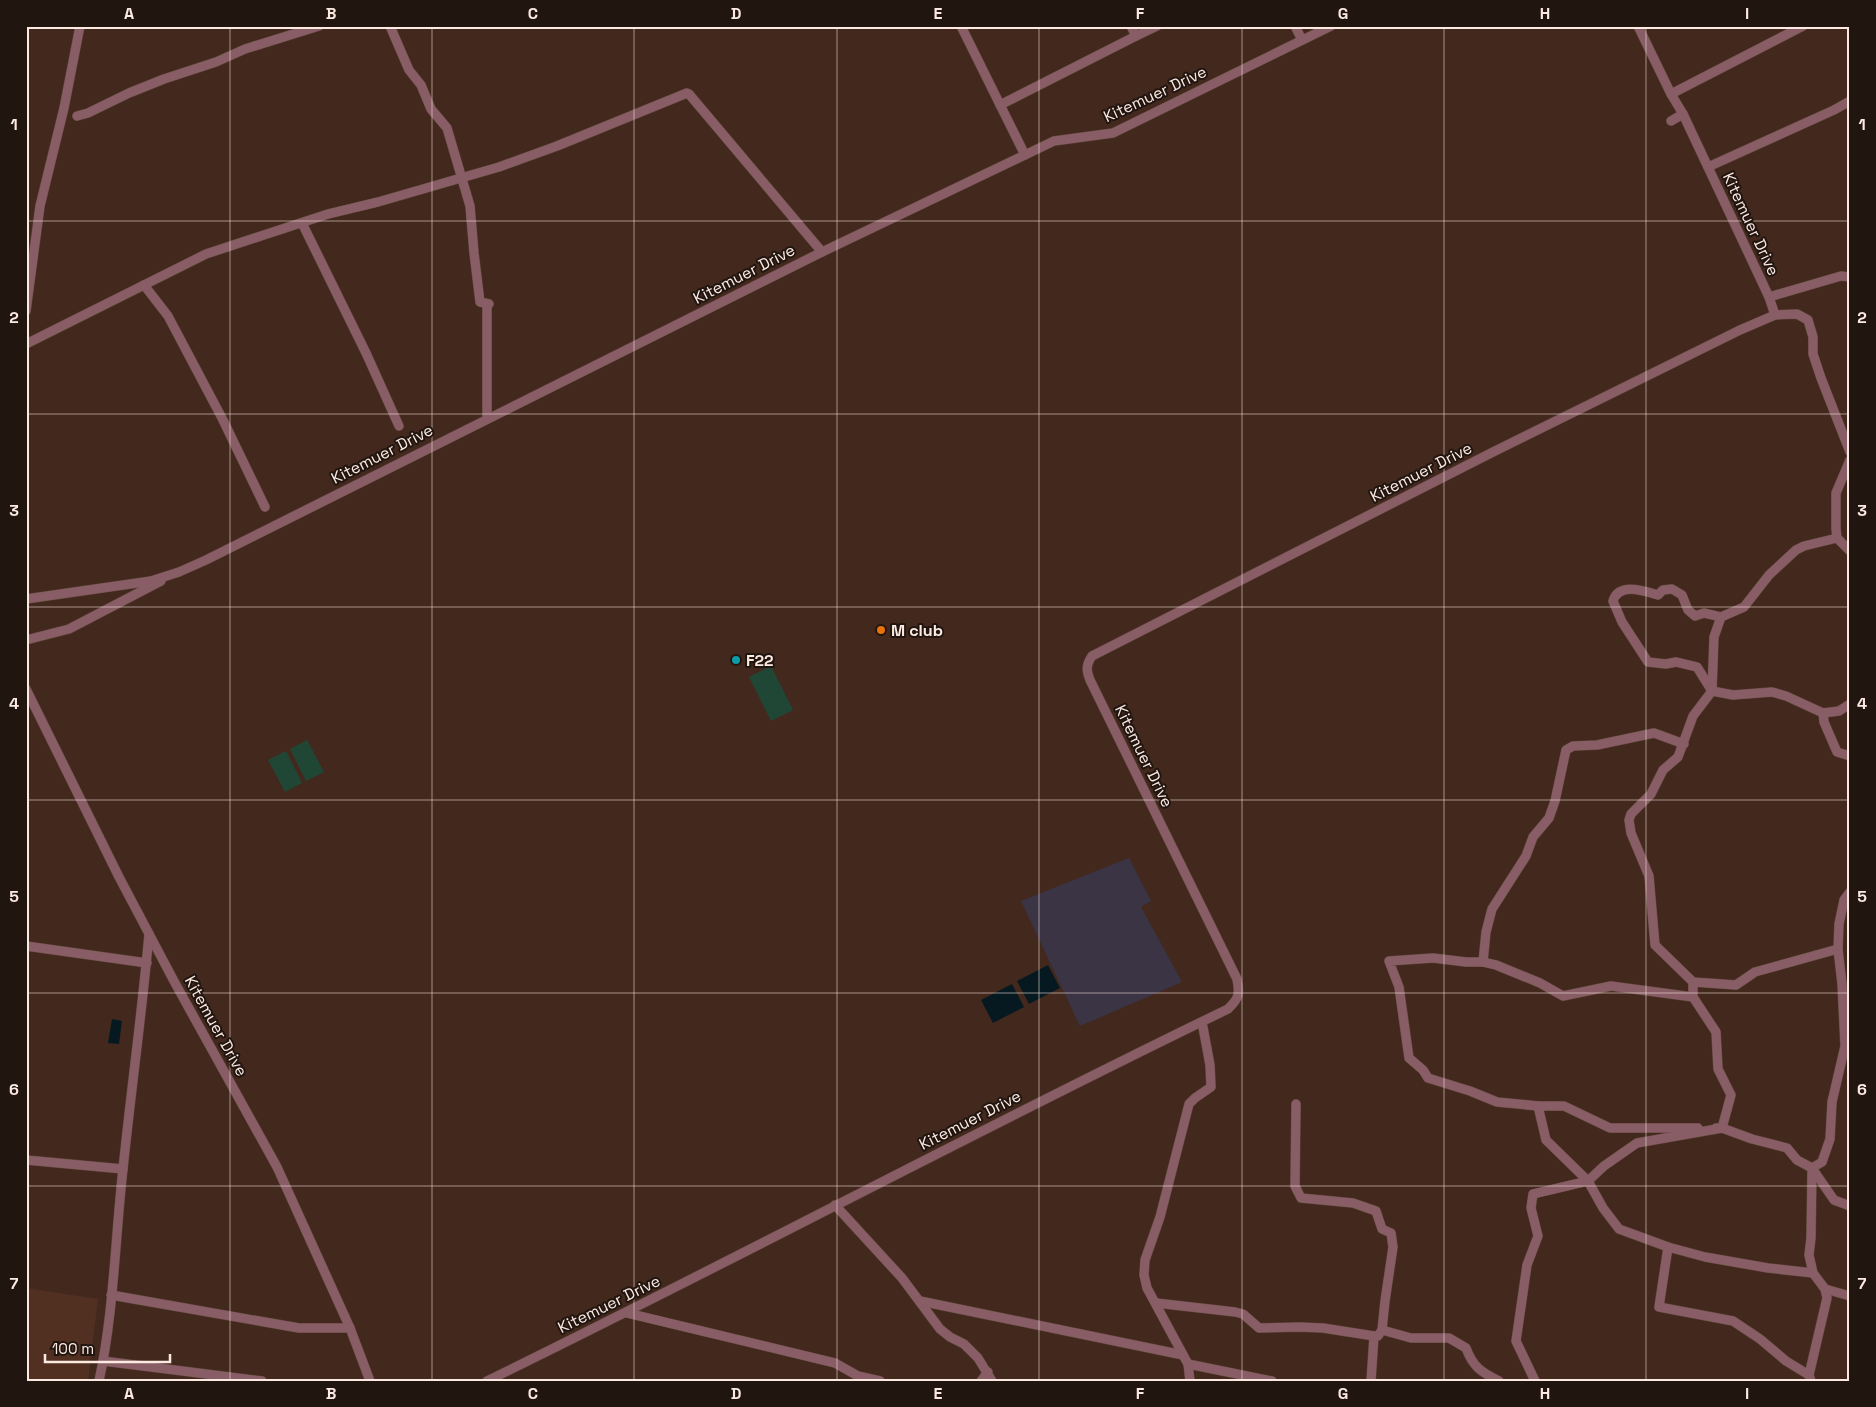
<svg xmlns="http://www.w3.org/2000/svg" width="1876" height="1407" font-family="'Space Grotesk',sans-serif">
<style>
.built{fill:#513022}
.industrial{fill:#3a3445}
.green{fill:#204736}
.water{fill:#061920}
.lines{fill:none;stroke-linecap:round;stroke-linejoin:round}
.minor-casing{stroke:#60483d;stroke-width:10}
.minor{stroke:#895d65;stroke-width:9}
.grid{fill:none;stroke:#fbe9e2;stroke-width:1;stroke-opacity:0.55}
.food-dot{fill:#e8710a;stroke:#211510;stroke-width:2}
.culture-dot{fill:#0f9aa8;stroke:#211510;stroke-width:2}
.labels{text-anchor:middle;dominant-baseline:central;stroke-width:4;stroke-linejoin:round;paint-order:stroke}
.street-label{font-size:16px;fill:#fbe9e2;stroke:#211510}
.poi-label{font-size:16px;font-weight:bold;fill:#fbe9e2;stroke:#211510;text-anchor:start}
.neatline{fill:none;stroke:#fbe9e2;stroke-width:2}
.grid-label{font-size:16px;text-anchor:middle;font-weight:bold;fill:#fbe9e2}
</style>
<rect width="100%" height="100%" fill="#43291d"/>
<path class="built" d="M26,1288L98,1299L88,1381H26Z"/>
<path class="industrial" d="M1129,858L1151,901L1141,907L1182,982L1080,1026L1021,901Z"/>
<g class="green">
<path d="M771,666L793,710L771,721L749,677Z"/>
<path d="M307,740L324,772L306,781L290,749Z"/>
<path d="M286,751L302,783L285,792L268,760Z"/>
</g>
<g class="water">
<path d="M1048,965L1060,988L1029,1004L1017,981Z"/>
<path d="M1012,984L1024,1007L993,1023L981,1000Z"/>
<path d="M112,1019L122,1021L119,1044L108,1043Z"/>
</g>
<g class="lines">
<defs>
<g id="minor">
<path d="M390,26L409,70L421,85L431,109L447,128L470,206L474,253L480,302L489,304"/>
<path d="M961,26L1025,155"/>
<path d="M1131,26L1136,36L1157,26"/>
<path d="M1295,26L1302,40"/>
<path d="M1638,26L1671,94L1683,114L1769,297L1775,315"/>
<path d="M1671,94L1803,26"/>
<path d="M1000,105L1136,36"/>
<path d="M77,116L88,113L129,93L164,79L216,62L245,49L319,26"/>
<path d="M1671,121L1683,114"/>
<path d="M1708,167L1834,110L1850,101"/>
<path d="M302,223L366,353L399,426"/>
<path d="M144,285L168,316L223,420L265,507"/>
<path d="M1769,297L1841,276L1850,277"/>
<path d="M26,311L40,206L64,108L80,26"/>
<path d="M26,344L206,254L328,214L378,202L499,167L557,146L687,93L689,94L822,252"/>
<path d="M487,418V304"/>
<path d="M1850,460L1836,493V529L1837,538L1850,551"/>
<path d="M1837,538L1804,546L1796,550L1769,575L1744,607L1721,617L1704,613L1695,616L1688,610L1682,595L1672,589L1663,590L1658,595C1644,591 1619,582 1613,601L1622,622L1648,662L1666,664L1676,662L1697,667L1712,691L1733,695L1772,692L1786,696L1823,713L1839,711L1850,704"/>
<path d="M26,599L151,581L179,572L206,560L822,252L1054,141L1113,133L1331,26"/>
<path d="M1721,617L1714,637L1712,691L1693,716L1678,757L1663,770L1651,794L1631,814L1629,820L1631,833L1649,876L1655,945L1693,982L1736,985L1755,972L1838,949"/>
<path d="M26,640L69,629L161,581"/>
<path d="M26,689L119,877L175,983L277,1167L350,1328L370,1381"/>
<path d="M1823,713L1824,722L1837,752L1850,756"/>
<path d="M26,946L147,963"/>
<path d="M1483,962L1486,932L1492,909L1526,856L1533,837L1549,818L1555,801L1566,750L1573,746L1597,745L1654,733L1684,744"/>
<path d="M1693,982V997L1716,1032L1718,1069L1731,1095L1722,1128"/>
<path d="M1693,997L1611,986L1563,996L1540,983L1496,965L1483,962H1466L1433,958L1389,961L1399,987L1409,1058L1423,1070L1428,1078L1470,1091L1497,1102L1538,1106L1546,1140L1588,1181L1603,1208L1619,1229L1668,1247L1659,1307L1733,1321L1760,1339L1786,1361L1809,1375"/>
<path d="M1296,1104L1295,1186L1301,1198L1353,1203L1376,1211L1382,1229L1391,1233L1393,1247L1385,1301L1382,1330L1378,1336H1374L1371,1381"/>
<path d="M1538,1106H1564L1610,1128H1698"/>
<path d="M1716,1128H1722L1752,1139L1787,1148L1797,1160L1812,1168L1834,1200L1850,1206"/>
<path d="M26,1160L123,1169"/>
<path d="M835,1205L902,1278L940,1329L950,1337L964,1344L978,1358L992,1381"/>
<path d="M1668,1247L1705,1257L1768,1268L1813,1273"/>
<path d="M1825,1289L1850,1296"/>
<path d="M111,1295L299,1328H350"/>
<path d="M920,1301L1183,1355"/>
<path d="M1156,1303L1235,1312L1243,1314L1259,1328L1299,1327L1323,1328L1374,1336"/>
<path d="M627,1313L835,1363L858,1376L880,1381"/>
<path d="M1382,1330L1411,1338H1449L1466,1348C1473,1367 1481,1372 1499,1381"/>
<path d="M103,1361L262,1381"/>
<path d="M1188,1364L1272,1381"/>
<path d="M99,1381C114,1312 115,1239 123,1169C131,1091 142,1013 149,934"/>
<path d="M487,1381C735,1260 979,1129 1228,1009C1239,998 1240,995 1237,979L1090,680C1086,670 1086,665 1092,656L1493,452L1740,330L1775,315L1797,314L1808,320L1813,337V354L1821,378L1850,452"/>
<path d="M981,1381L988,1372"/>
<path d="M1190,1381L1188,1364L1147,1288L1144,1275L1145,1260L1160,1217L1189,1104L1195,1098L1211,1087L1210,1065L1202,1022"/>
<path d="M1535,1381L1516,1341L1527,1265L1538,1236L1531,1208L1533,1194L1588,1181L1604,1166L1637,1143L1722,1128"/>
<path d="M1811,1381L1809,1375L1827,1298L1825,1289L1813,1273L1809,1255L1811,1238L1812,1168L1822,1162L1830,1139L1832,1102L1845,1046L1842,984L1838,949L1839,924L1844,900L1850,892"/>
</g>
</defs>
<use href="#minor" class="minor-casing"/>
<use href="#minor" class="minor"/>
</g>
<path class="grid" d="M230,26V1381M432,26V1381M634,26V1381M837,26V1381M1039,26V1381M1242,26V1381M1444,26V1381M1646,26V1381M26,221H1850M26,414H1850M26,607H1850M26,800H1850M26,993H1850M26,1186H1850"/>
<circle class="food-dot" cx="881" cy="630" r="5"/>
<circle class="culture-dot" cx="736" cy="660" r="5"/>
<g class="labels">
<g class="street-label">
<text transform="translate(1155 94) rotate(-25)">Kitemuer Drive</text>
<text transform="translate(1751 224) rotate(65)">Kitemuer Drive</text>
<text transform="translate(744 274) rotate(-27)">Kitemuer Drive</text>
<text transform="translate(382 454) rotate(-27)">Kitemuer Drive</text>
<text transform="translate(1421 472) rotate(-27)">Kitemuer Drive</text>
<text transform="translate(1144 756) rotate(64)">Kitemuer Drive</text>
<text transform="translate(216 1026) rotate(61)">Kitemuer Drive</text>
<text transform="translate(970 1120) rotate(-27)">Kitemuer Drive</text>
<text transform="translate(609 1304) rotate(-26)">Kitemuer Drive</text>
</g>
<g class="poi-label">
<text x="891" y="630">M club</text>
<text x="746" y="660">F22</text>
</g>
</g>
<rect width="1876" height="1407" fill="none" stroke="#211510" stroke-width="55"/>
<path d="M45 1354v8h125v-8" fill="none" stroke="#fbe9e2" stroke-width="2.5"/>
<text x="52" y="1354" font-size="15" fill="#fbe9e2" stroke="#211510" stroke-width="4" paint-order="stroke">100 m</text>
<rect x="28" y="28" width="1820" height="1352" class="neatline"/>
<g class="grid-label">
<text x="129" y="19">A</text>
<text x="331" y="19">B</text>
<text x="533" y="19">C</text>
<text x="736" y="19">D</text>
<text x="938" y="19">E</text>
<text x="1140" y="19">F</text>
<text x="1343" y="19">G</text>
<text x="1545" y="19">H</text>
<text x="1747" y="19">I</text>
<text x="14" y="130">1</text>
<text x="1862" y="130">1</text>
<text x="14" y="323">2</text>
<text x="1862" y="323">2</text>
<text x="14" y="516">3</text>
<text x="1862" y="516">3</text>
<text x="14" y="709">4</text>
<text x="1862" y="709">4</text>
<text x="14" y="902">5</text>
<text x="1862" y="902">5</text>
<text x="14" y="1095">6</text>
<text x="1862" y="1095">6</text>
<text x="14" y="1289">7</text>
<text x="1862" y="1289">7</text>
<text x="129" y="1399">A</text>
<text x="331" y="1399">B</text>
<text x="533" y="1399">C</text>
<text x="736" y="1399">D</text>
<text x="938" y="1399">E</text>
<text x="1140" y="1399">F</text>
<text x="1343" y="1399">G</text>
<text x="1545" y="1399">H</text>
<text x="1747" y="1399">I</text>
</g>
</svg>
